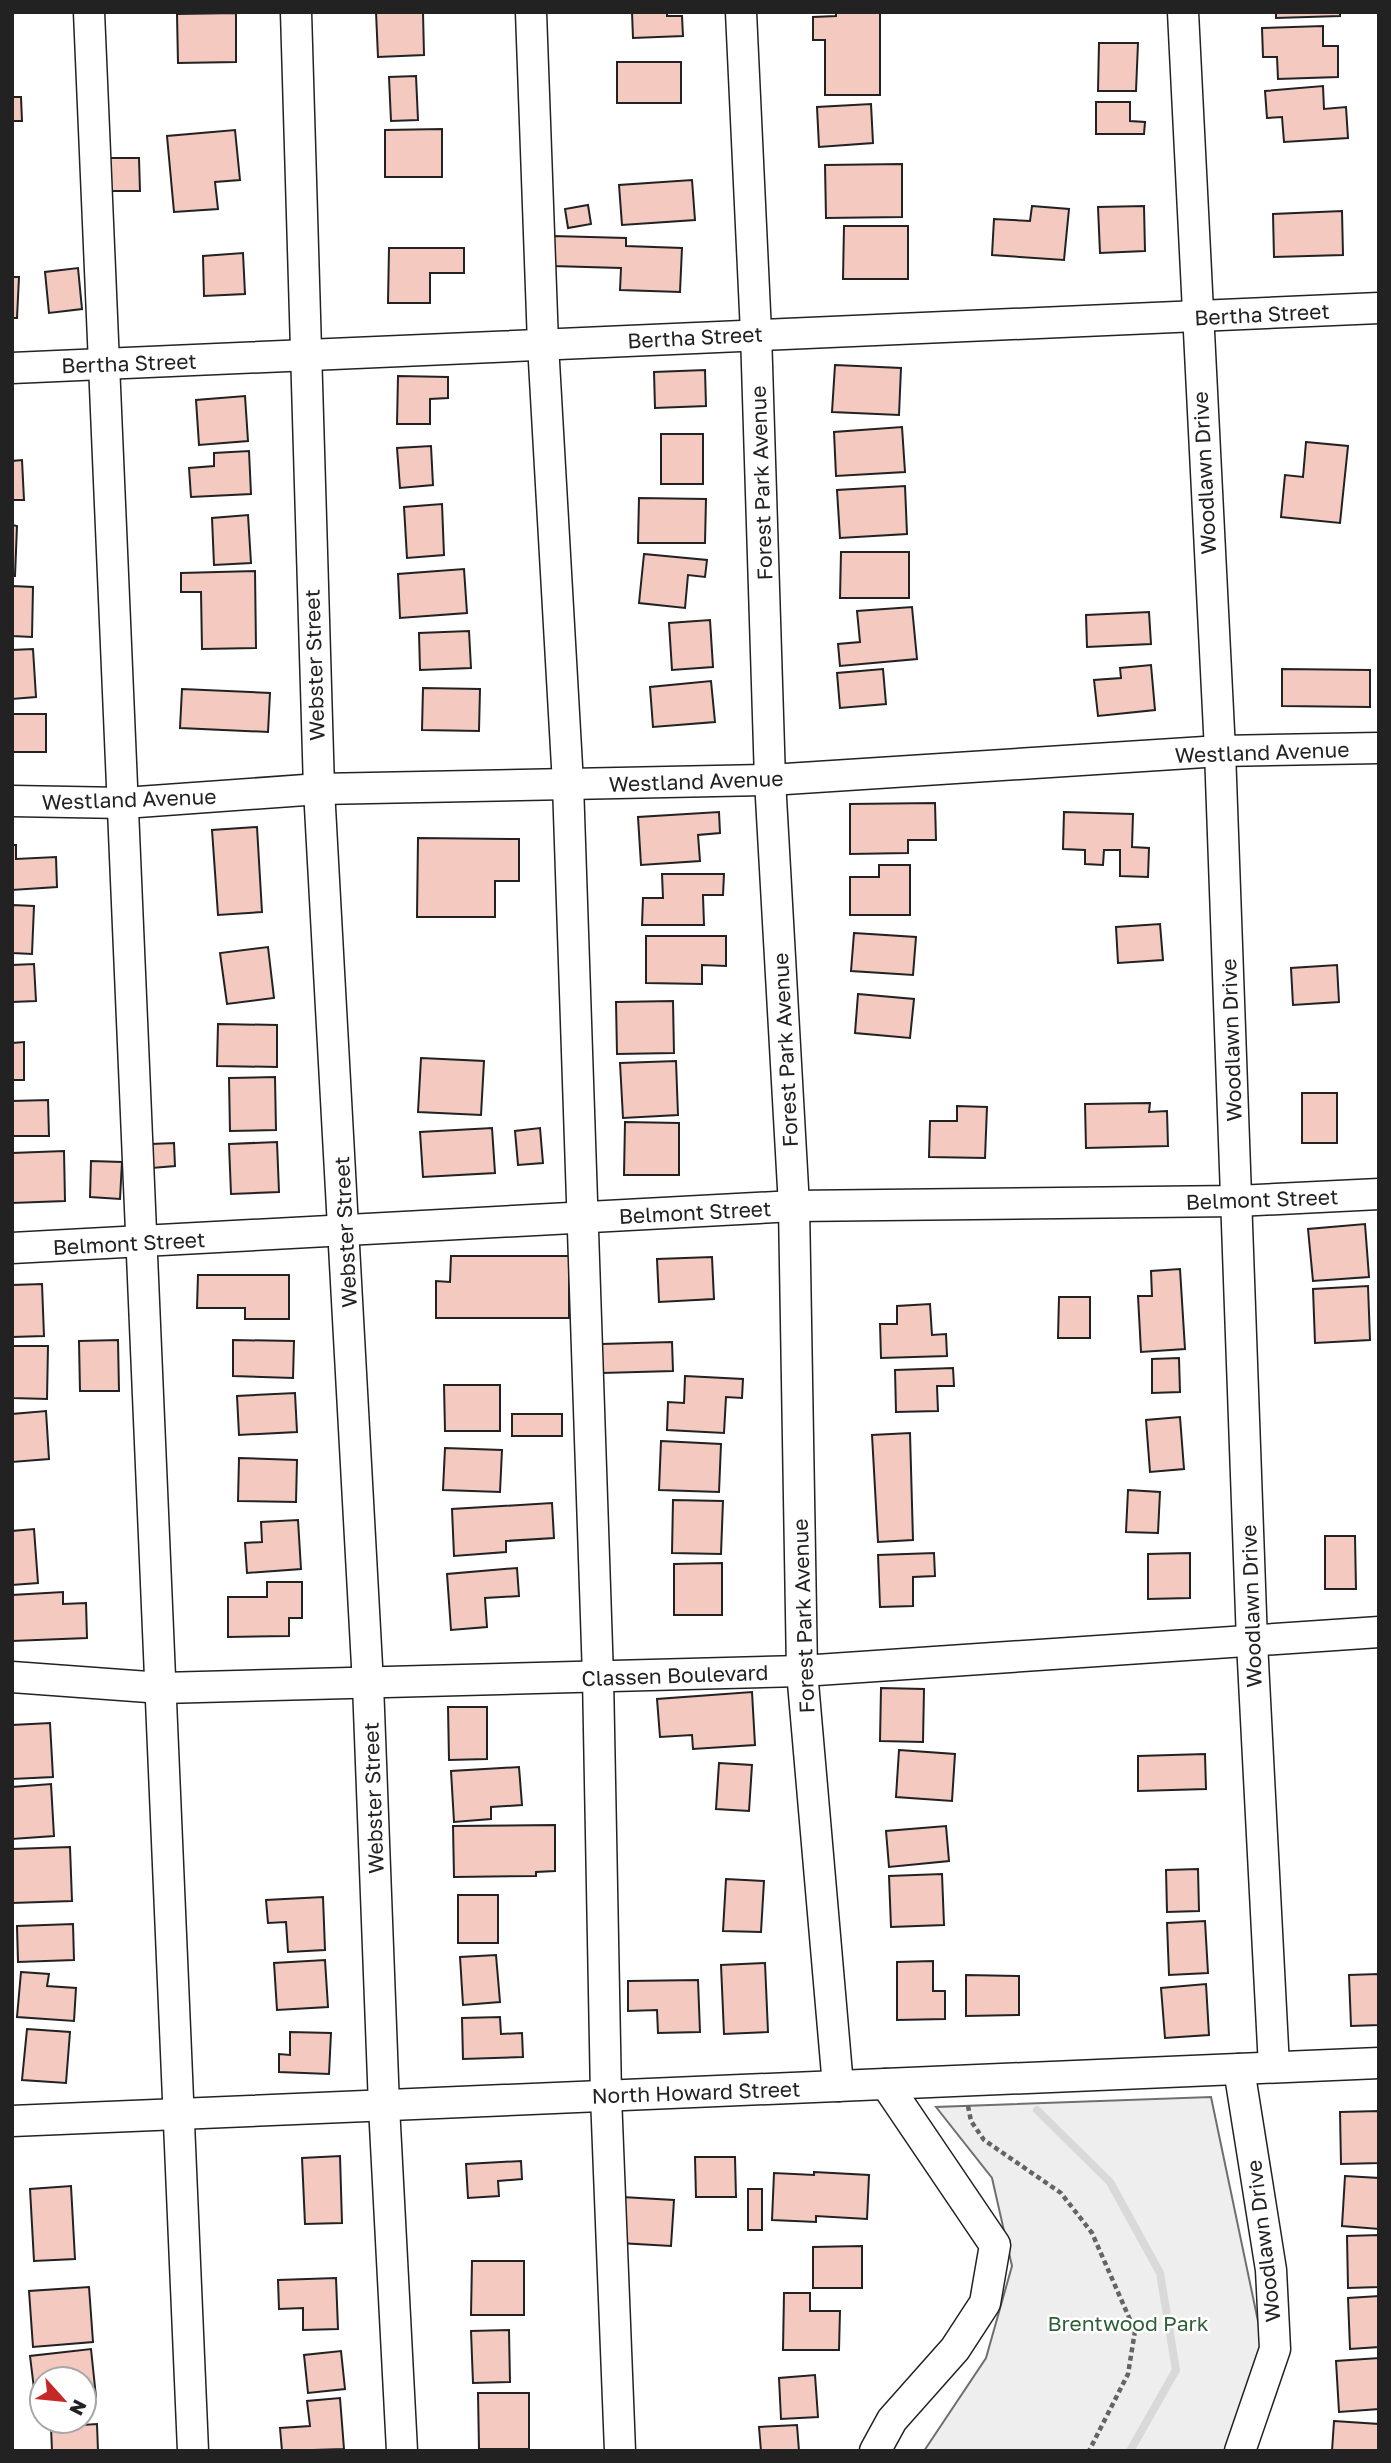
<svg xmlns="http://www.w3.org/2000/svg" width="1391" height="2463" font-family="'Golos Text',sans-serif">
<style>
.green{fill:#eee;stroke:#6f6f6f;stroke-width:2}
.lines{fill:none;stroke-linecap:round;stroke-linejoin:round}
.stream{stroke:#d9d9d9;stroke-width:8}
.building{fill:#f3c9c0;stroke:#222;stroke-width:2}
.minor-casing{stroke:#222;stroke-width:33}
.path{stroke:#646464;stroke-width:4.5;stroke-dasharray:5 3.5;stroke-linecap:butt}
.minor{stroke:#fff;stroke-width:30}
.labels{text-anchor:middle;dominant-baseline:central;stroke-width:5;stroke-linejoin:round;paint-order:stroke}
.street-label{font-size:21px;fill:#222;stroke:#fff}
.park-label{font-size:21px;fill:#2f5e38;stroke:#fff}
</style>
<rect width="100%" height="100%" fill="#fff"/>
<path class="green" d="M1211,2097L1263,2345L1226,2451H924L986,2358L1012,2266L992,2178L936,2107Z"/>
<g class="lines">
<path class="stream" d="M1037,2110L1110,2182L1160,2273L1176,2370L1130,2451"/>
</g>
<g class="building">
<path d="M376,12H423L424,55L378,57Z"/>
<path d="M632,12H667V16H682L683,36L633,38Z"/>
<path d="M836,12H880V95H825V40H813V17L836,16Z"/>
<path d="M1276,12H1340V16L1276,18Z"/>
<path d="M236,13V62L178,63L177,14Z"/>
<path d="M1323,26V46H1338V77L1278,79L1277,57H1263L1262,28Z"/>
<path d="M1099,43H1138L1136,91H1098Z"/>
<rect x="617" y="62" width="64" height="41"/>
<path d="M416,76L418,120L391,121L389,77Z"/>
<path d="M1323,86L1324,109L1346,107L1348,138L1284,142L1282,117L1267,118L1265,91Z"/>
<path d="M12,97H21L22,121H12Z"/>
<path d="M1096,102H1130V121L1145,122L1144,134H1096Z"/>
<path d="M871,104L873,143L819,147L817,107Z"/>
<path d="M442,129V177H385V130Z"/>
<path d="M235,130L240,180L215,182L218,209L174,212L167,136Z"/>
<path d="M106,158H139L140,191H107Z"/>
<path d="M902,164V217L826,218L825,165Z"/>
<path d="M692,180L695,220L622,225L619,185Z"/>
<path d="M588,205L591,224L568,228L565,209Z"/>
<path d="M1032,206L1069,209L1064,260L992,255L994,219L1030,221Z"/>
<path d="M1144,206L1145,251L1100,253L1098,207Z"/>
<path d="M1342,211L1343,255L1274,257L1273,214Z"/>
<path d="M844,226H908V279H843Z"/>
<path d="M553,236L626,238V246L682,248L680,292L620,290L621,268L552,266Z"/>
<path d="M389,248H464V273H430V303H388Z"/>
<path d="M243,253L245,294L204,296L203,256Z"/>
<path d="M78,268L82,309L49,313L45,272Z"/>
<path d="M12,277H19L17,318H12Z"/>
<path d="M835,365L901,368L899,415L832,412Z"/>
<path d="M705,370L706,406L655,408L654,372Z"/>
<path d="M398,376L448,377V398L430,399V424H397Z"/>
<path d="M245,396L248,441L199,445L196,400Z"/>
<path d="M902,427L905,472L836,476L834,432Z"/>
<rect x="661" y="434" width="42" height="50"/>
<path d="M1306,442L1348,446L1340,523L1281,517L1285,475L1303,477Z"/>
<path d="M431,446L433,485L400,488L397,448Z"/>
<path d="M249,451L251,494L191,497L189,468L214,466V453Z"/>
<path d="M22,460L24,500H12V461Z"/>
<path d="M905,486L907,534L840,538L837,490Z"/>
<path d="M639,498L706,499L705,543H638Z"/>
<path d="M442,504L444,555L407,558L404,507Z"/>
<path d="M248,515L251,563L214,565L212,518Z"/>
<path d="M12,525L17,526L15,576H12Z"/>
<path d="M841,552H909V598H840Z"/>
<path d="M644,554L707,560L705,577L688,575L685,608L639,603Z"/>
<path d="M464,569L467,613L400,618L398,574Z"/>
<path d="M255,571L256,648L202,649L201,592H181V573Z"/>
<path d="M12,586L33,587L32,637L12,636Z"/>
<path d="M912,607L917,659L840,666L838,644L860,642L857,611Z"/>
<path d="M1149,612L1151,644L1087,647L1086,615Z"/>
<path d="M710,620L713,667L672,670L669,623Z"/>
<path d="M469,631L471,668L420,670L419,633Z"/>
<path d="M33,649L36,697L12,699V650Z"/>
<path d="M1151,665L1155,710L1098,716L1094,680L1121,678L1120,668Z"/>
<path d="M883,669L886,704L840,708L837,673Z"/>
<path d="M1282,669L1370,670V707L1282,706Z"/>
<path d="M711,681L715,722L653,727L650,687Z"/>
<path d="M423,688L480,689L479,731L422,730Z"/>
<path d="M182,689L270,693L268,732L180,728Z"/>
<rect x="12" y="714" width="34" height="38"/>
<path d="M935,803L936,840H908V853L850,854V804Z"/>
<path d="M719,812L720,833L698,835L700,861L641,865L638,817Z"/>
<path d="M1064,812L1133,814L1132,847L1149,848L1148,877L1120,876V850H1104L1103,865L1085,864V850L1063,849Z"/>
<path d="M257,827L262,912L218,915L212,830Z"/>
<path d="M418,838L519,839V881H495V917H417Z"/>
<path d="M12,845H16V859L56,857L57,887L12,890Z"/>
<path d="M879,865H910V915H850V877H879Z"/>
<path d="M662,874H724L723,895H703L704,925H642L643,898H663Z"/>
<path d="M12,905L34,906L32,954L12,953Z"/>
<path d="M1160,924L1163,960L1118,963L1116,927Z"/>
<path d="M854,933L916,937L913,975L851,971Z"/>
<path d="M646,936H726V966L702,965V984L646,983Z"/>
<path d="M268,947L274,998L227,1004L220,953Z"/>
<path d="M34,964L36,1001L12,1002V965Z"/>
<path d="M1337,965L1339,1002L1293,1005L1291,968Z"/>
<path d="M858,994L914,999L910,1038L855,1033Z"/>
<path d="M673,1001L674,1053L617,1054L616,1002Z"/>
<path d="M218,1024L277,1025V1067L217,1066Z"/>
<path d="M24,1042V1080H12V1043Z"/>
<path d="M421,1058L484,1061L481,1115L418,1112Z"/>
<path d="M676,1061L678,1115L623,1118L620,1063Z"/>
<path d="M275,1077L276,1130L230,1131L229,1078Z"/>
<rect x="1302" y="1093" width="35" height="50"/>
<path d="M48,1100L49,1136H12V1101Z"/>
<path d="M1150,1103L1149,1112L1167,1111L1168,1146L1086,1148L1085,1104Z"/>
<path d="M957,1106L987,1107L985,1158L929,1157L930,1121H957Z"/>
<path d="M625,1122L679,1123V1175H624Z"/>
<path d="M492,1128L495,1173L423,1177L420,1132Z"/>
<path d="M540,1128L543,1163L518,1165L515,1131Z"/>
<path d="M277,1142L279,1192L231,1194L229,1144Z"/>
<path d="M174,1143L175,1166L152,1168L151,1144Z"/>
<path d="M64,1151L65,1201L12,1203V1153Z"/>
<path d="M91,1161L122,1162L120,1199L90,1197Z"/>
<path d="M1365,1224L1369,1277L1313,1281L1308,1229Z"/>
<path d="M451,1256H569V1318H436V1281L450,1282Z"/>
<path d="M712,1257L714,1299L659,1302L657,1259Z"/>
<path d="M1180,1269L1185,1349L1141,1352L1138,1296H1152L1151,1271Z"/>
<path d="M198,1275H289V1319H245V1308H197Z"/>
<path d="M42,1284L44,1336L12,1337V1285Z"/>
<path d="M1368,1286L1370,1340L1315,1343L1313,1289Z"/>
<path d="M1059,1297H1090V1338H1058Z"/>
<path d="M930,1304L932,1335L946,1334L947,1356L881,1358L880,1324H897V1306Z"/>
<path d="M118,1340L119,1391H80L79,1341Z"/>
<path d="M233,1340L294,1341L293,1378L233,1376Z"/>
<path d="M672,1342L673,1371L602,1373L601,1344Z"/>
<path d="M12,1346H48L47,1399L12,1398Z"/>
<path d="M1179,1358L1180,1392L1152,1393V1359Z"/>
<path d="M953,1368L954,1386H937L938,1411L896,1412L895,1370Z"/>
<path d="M685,1376L743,1379L742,1398L726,1397L724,1433L667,1430L668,1402L684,1403Z"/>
<path d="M444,1385H500V1431H445Z"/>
<path d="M295,1393L297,1432L239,1435L237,1396Z"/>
<path d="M46,1411L49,1459L12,1462V1414Z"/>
<rect x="512" y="1414" width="50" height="22"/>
<path d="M1180,1417L1184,1469L1150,1472L1146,1420Z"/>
<path d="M910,1433L913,1540L878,1542L872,1435Z"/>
<path d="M661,1441L721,1444L719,1492L659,1490Z"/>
<path d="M445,1448L502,1450L500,1492L443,1490Z"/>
<path d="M239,1458L297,1460L296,1502L238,1501Z"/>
<path d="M1128,1490L1160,1492L1158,1533L1126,1532Z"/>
<path d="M673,1500L723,1501L721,1554L672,1553Z"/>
<path d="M552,1503L554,1538L506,1541V1552L454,1556L452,1509Z"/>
<path d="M298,1520L301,1569L247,1573L245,1543L262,1542L261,1522Z"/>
<path d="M34,1529L38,1583L12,1585V1531Z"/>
<path d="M1325,1536H1355L1356,1589H1325Z"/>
<path d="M934,1553L935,1576L913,1577V1606L880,1607L878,1555Z"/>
<path d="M1190,1553V1598L1148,1599V1554Z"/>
<path d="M722,1563V1615H674V1564Z"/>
<path d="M517,1568L519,1596L485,1598L487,1627L451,1630L447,1574Z"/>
<path d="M267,1582H302V1618H289V1636L228,1637V1597H267Z"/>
<path d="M63,1592V1604L86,1603L87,1638L12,1641V1595Z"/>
<path d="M881,1688L924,1689L923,1742L880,1741Z"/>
<path d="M752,1692L755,1745L693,1749L692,1735L660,1737L657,1699Z"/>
<path d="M448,1707H487V1759L449,1760Z"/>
<path d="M50,1723L53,1777L12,1779V1725Z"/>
<path d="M899,1750L955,1754L952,1801L896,1797Z"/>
<path d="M1205,1754L1206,1789L1138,1791V1756Z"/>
<path d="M719,1763L752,1765L749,1811L716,1809Z"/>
<path d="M519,1767L522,1805L491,1807V1819L454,1822L451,1771Z"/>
<path d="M51,1784L54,1836L12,1839V1787Z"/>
<path d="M555,1825V1871L536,1872V1876L454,1877L453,1826Z"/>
<path d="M946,1826L949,1861L889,1867L886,1831Z"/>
<path d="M70,1847L72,1901L12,1903V1849Z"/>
<path d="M1198,1869L1199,1911L1167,1912L1166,1870Z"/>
<path d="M942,1874L944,1925L891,1927L889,1876Z"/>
<path d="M726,1879L764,1881L761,1932L723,1931Z"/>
<rect x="458" y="1895" width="40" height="48"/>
<path d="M323,1897L325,1950L288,1952L286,1922L268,1923L266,1900Z"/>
<path d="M1205,1921L1208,1973L1169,1975L1167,1923Z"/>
<path d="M73,1924L74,1960L18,1962L17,1926Z"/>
<path d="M496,1955L500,2002L463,2005L460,1957Z"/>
<path d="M325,1960L328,2007L277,2010L274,1963Z"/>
<path d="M933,1961V1991H945V2019L897,2020V1962Z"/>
<path d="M765,1963L768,2032L724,2034L721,1965Z"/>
<path d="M21,1972L49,1974L47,1986L76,1988L74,2021L17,2017Z"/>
<path d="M1378,1974L1379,2025L1351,2026L1349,1975Z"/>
<path d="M966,1975L1019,1976V2015L966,2016Z"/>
<path d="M698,1980L700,2032L658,2033L657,2010L628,2011V1981Z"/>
<path d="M1206,1984L1209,2035L1165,2038L1161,1988Z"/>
<path d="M500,2017L501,2034L522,2033L523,2057L463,2059L462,2018Z"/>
<path d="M27,2029L70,2032L66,2083L22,2080Z"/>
<path d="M290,2032L331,2033L329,2074L279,2072V2054L290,2055Z"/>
<path d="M1379,2111V2163L1341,2164L1340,2112Z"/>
<path d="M340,2156L342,2223L305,2224L302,2158Z"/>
<path d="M695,2157H735L736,2197H696Z"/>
<path d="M521,2161L522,2179L498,2181L499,2196L468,2198L466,2164Z"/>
<path d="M814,2172L869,2175L867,2219L816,2216V2222L772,2220L774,2173L814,2175Z"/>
<path d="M1345,2176L1379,2178V2229L1342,2226Z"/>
<path d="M71,2186L75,2259L34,2261L30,2189Z"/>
<rect x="748" y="2189" width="14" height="41"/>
<path d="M622,2197L674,2200L671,2246L619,2243Z"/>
<path d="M1379,2235V2287L1348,2288L1347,2236Z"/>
<path d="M862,2246V2288H813V2247Z"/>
<path d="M472,2261H524V2315H471Z"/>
<path d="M336,2278L338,2329L303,2330V2308L279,2309L278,2280Z"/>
<path d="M89,2287L93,2342L33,2347L29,2291Z"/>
<path d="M784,2293H810V2311H840L839,2350H783Z"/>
<path d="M1379,2296V2347L1350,2349L1348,2298Z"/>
<path d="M509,2330L510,2382L473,2383L471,2331Z"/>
<path d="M91,2349L96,2397L84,2399V2379H42V2404L36,2405L30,2356Z"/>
<path d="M341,2351L345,2389L308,2393L304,2355Z"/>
<path d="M1379,2358V2409L1339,2412L1336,2361Z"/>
<path d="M815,2375L818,2417L781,2419L779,2378Z"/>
<path d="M478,2393H529V2449H479Z"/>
<path d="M340,2398L344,2449L282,2451L280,2428L310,2426L307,2401Z"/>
<path d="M1334,2421L1379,2424V2451H1332Z"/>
<path d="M97,2424L98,2451H52L51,2427Z"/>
<path d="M797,2425L799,2451H761L759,2427Z"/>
</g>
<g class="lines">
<defs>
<g id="minor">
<path d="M89,12L193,2451"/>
<path d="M296,12L319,789L368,1684L384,2106L402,2451"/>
<path d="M531,12L543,344L568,784L598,1677L606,2096L620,2451"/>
<path d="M741,12L756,333L770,780L794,1206L802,1671L838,2086"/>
<path d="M1183,12L1220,751L1252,1642L1274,2067"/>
<path d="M12,368L1379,308"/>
<path d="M12,801L124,803L319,789L770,780L1220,751L1379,748"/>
<path d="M12,1248L794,1206L1237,1201L1379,1194"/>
<path d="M12,1677L162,1688L802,1671L1379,1632"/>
<path d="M1239,2069L1271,2270L1275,2349L1240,2451"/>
<path d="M12,2121L1379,2063"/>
<path d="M875,2451L892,2420L955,2349L985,2303L995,2245L886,2084"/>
</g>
</defs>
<use href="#minor" class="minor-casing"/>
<path class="path" d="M968,2106L971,2121L984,2140L1061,2193L1092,2233L1135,2331L1128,2374L1089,2451"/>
<use href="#minor" class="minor"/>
</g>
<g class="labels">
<g class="street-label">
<text transform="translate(1262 314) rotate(-3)">Bertha Street</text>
<text transform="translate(695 337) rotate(-3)">Bertha Street</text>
<text transform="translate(129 363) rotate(-2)">Bertha Street</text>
<text transform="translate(1204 473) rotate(-93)">Woodlawn Drive</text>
<text transform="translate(761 483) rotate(-92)">Forest Park Avenue</text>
<text transform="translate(314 665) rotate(-92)">Webster Street</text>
<text transform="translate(1262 752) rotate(-2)">Westland Avenue</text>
<text transform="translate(696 781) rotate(-2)">Westland Avenue</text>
<text transform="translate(129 799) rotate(-2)">Westland Avenue</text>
<text transform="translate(1231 1040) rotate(-92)">Woodlawn Drive</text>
<text transform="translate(785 1050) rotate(-93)">Forest Park Avenue</text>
<text transform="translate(1262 1199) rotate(-2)">Belmont Street</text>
<text transform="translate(695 1212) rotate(-3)">Belmont Street</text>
<text transform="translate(345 1232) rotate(-93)">Webster Street</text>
<text transform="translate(129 1243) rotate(-3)">Belmont Street</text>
<text transform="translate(1251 1606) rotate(-92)">Woodlawn Drive</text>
<text transform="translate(803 1616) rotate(-92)">Forest Park Avenue</text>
<text transform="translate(675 1675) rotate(-2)">Classen Boulevard</text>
<text transform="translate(373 1798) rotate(-92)">Webster Street</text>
<text transform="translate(696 2092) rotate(-2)">North Howard Street</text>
<text transform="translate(1263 2241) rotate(-97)">Woodlawn Drive</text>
</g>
<g class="park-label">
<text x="1128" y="2323">Brentwood Park</text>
</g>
</g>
<rect width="1391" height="2463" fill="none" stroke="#222222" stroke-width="28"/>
<g transform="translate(63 2400) rotate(117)"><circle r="33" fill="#ffffff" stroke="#a7a7a7" stroke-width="2"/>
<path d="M0-5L12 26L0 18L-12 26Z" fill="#c62828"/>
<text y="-10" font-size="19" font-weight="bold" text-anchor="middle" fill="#222222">N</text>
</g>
</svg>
